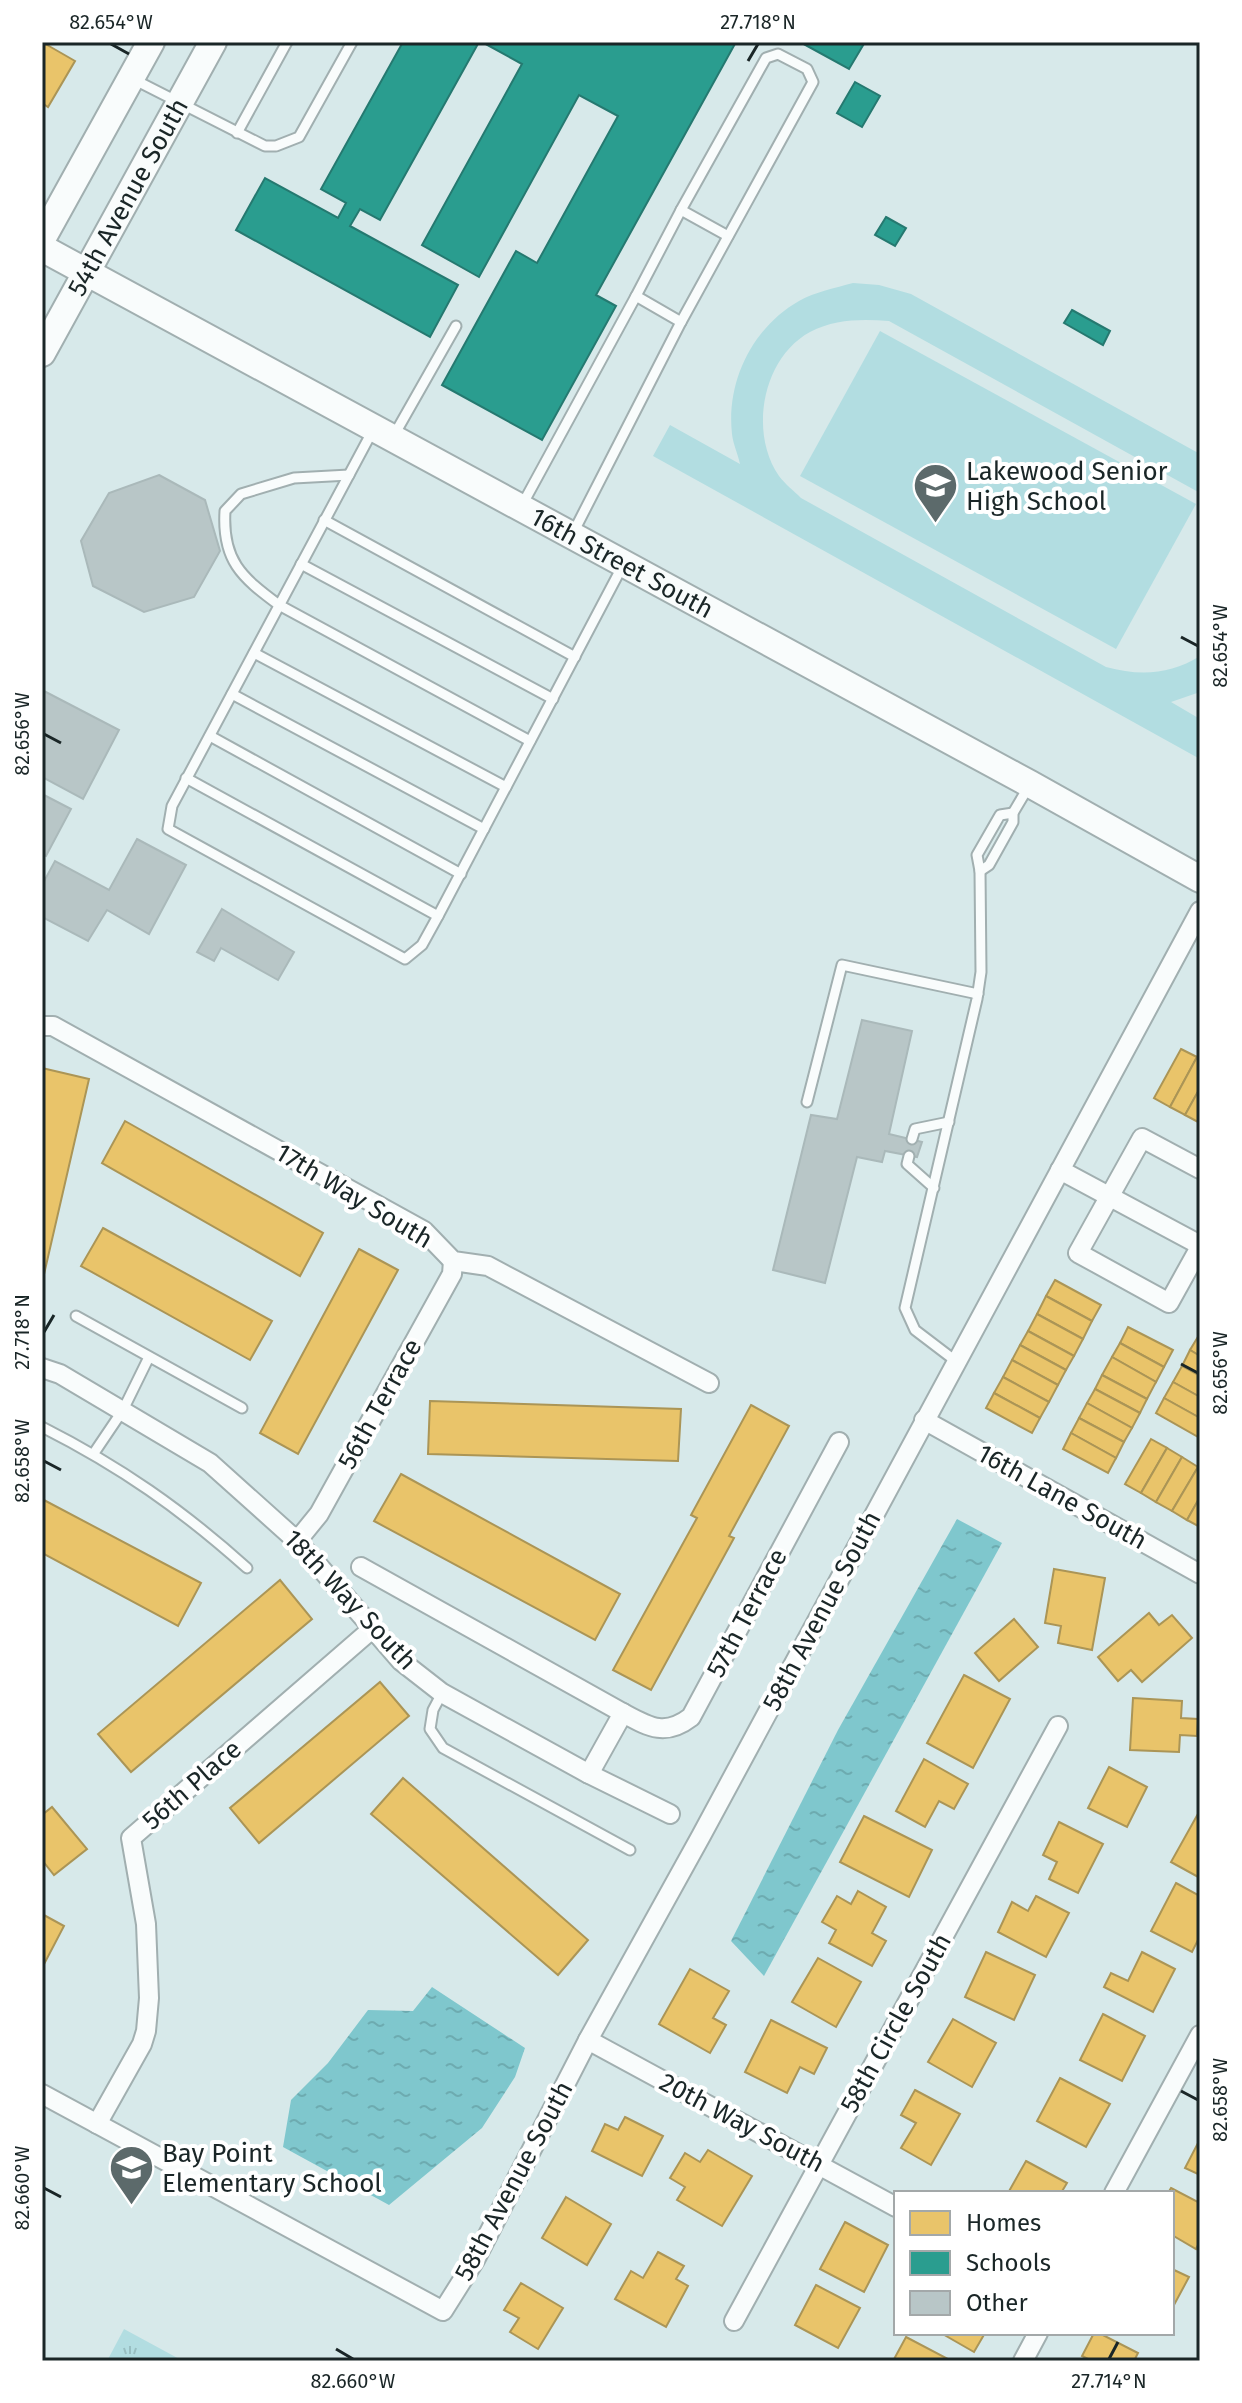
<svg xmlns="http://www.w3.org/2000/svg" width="1242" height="2403" font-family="'Fira Sans',sans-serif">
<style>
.grass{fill:#b2dde1}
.park{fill:url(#park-tufts)}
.water{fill:url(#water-ripples)}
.homes{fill:#e9c46a;stroke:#ab9556;stroke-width:2}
.schools{fill:#2a9d8f;stroke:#257970;stroke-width:2}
.building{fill:#b8c6c7;stroke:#aab9ba;stroke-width:2}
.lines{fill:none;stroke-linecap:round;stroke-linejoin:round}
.lane-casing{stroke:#a1afb0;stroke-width:13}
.street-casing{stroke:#a1afb0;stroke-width:22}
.secondary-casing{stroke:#a1afb0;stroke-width:30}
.lane{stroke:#f9fcfc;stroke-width:9}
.street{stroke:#f9fcfc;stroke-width:18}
.secondary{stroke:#f9fcfc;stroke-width:26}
.ticks{fill:none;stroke:#1a2627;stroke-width:3}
.labels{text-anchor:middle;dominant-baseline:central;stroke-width:8;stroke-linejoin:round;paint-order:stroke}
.street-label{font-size:26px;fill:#1a2627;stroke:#fff}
.poi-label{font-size:26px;fill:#1a2627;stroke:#fff;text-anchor:start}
.neatline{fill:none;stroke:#1a2627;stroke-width:3}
.ticks-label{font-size:20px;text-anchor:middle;fill:#1a2627}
</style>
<defs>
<pattern id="park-tufts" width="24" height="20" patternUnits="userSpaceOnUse" patternTransform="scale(2)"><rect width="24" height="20" fill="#b2dde1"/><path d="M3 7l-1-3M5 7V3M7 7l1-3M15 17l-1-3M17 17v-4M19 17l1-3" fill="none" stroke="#98bec1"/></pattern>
<pattern id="water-ripples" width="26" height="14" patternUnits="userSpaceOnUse" patternTransform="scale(2)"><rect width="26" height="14" fill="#7fc7cd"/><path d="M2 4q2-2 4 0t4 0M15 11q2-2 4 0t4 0" fill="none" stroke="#6dabb0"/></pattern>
</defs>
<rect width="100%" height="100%" fill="#d7e9ea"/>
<g class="grass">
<path d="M853,283L879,285L911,294L1200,454V493L889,321C861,319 835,319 810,332C762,358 749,433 779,476C785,484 794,491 801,498L1106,667C1139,676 1170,675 1200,656V692L1171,702L1200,719V759L653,456L670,425L740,464C738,454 733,444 732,434C726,381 753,327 799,301C815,292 835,288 853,283Z"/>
<path d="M880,331L1196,504L1116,649L800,476Z"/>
</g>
<path class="park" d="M124,2329L183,2361H107Z"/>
<g class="water">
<path d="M957,1519L1002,1543L764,1976L731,1941L838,1730Z"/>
<path d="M432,1987L525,2048L515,2077L482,2128L389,2205L283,2147L291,2100L328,2063L368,2010L413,2011Z"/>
</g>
<g class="homes">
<path d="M42,42L75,61L48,107L42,103Z"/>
<path d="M1181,1049L1197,1057L1170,1107L1154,1098Z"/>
<path d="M1197,1057L1200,1059V1088L1185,1115L1170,1107Z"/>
<path d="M42,1068L89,1079L42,1283Z"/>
<path d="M1200,1088V1123L1185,1115Z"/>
<path d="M125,1121L323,1233L300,1276L102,1163Z"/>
<path d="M103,1228L272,1321L250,1360L81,1266Z"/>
<path d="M359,1249L398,1270L298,1454L260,1433Z"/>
<path d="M1055,1280L1101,1305L1092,1321L1046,1296Z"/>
<path d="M1046,1296L1092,1321L1083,1339L1037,1314Z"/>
<path d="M1037,1314L1083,1339L1074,1356L1028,1331Z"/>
<path d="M1128,1327L1173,1350L1164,1367L1120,1343Z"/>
<path d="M1028,1331L1074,1356L1066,1370L1020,1345Z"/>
<path d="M1199,1335L1200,1336V1356L1190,1350Z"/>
<path d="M1120,1343L1164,1367L1156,1382L1112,1357Z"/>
<path d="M1020,1345L1066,1370L1058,1385L1012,1360Z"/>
<path d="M1190,1350L1200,1356V1376L1182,1366Z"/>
<path d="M1112,1357L1156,1382L1147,1399L1102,1375Z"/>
<path d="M1012,1360L1058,1385L1049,1402L1003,1377Z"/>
<path d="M1182,1366L1200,1376V1397L1173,1382Z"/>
<path d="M1102,1375L1147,1399L1140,1413L1095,1389Z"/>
<path d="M1003,1377L1049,1402L1040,1418L994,1393Z"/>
<path d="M1173,1382L1200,1397V1418L1164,1398Z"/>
<path d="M1095,1389L1140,1413L1132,1428L1087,1403Z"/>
<path d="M994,1393L1040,1418L1032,1433L986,1408Z"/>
<path d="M1164,1398L1200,1418V1438L1156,1413Z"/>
<path d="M430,1401L681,1409L678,1461L428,1454Z"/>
<path d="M1087,1403L1132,1428L1124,1442L1079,1418Z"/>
<path d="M751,1405L789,1426L729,1536L734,1538L651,1690L613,1670L697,1518L691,1515Z"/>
<path d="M1079,1418L1124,1442L1116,1458L1071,1433Z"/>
<path d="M1071,1433L1116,1458L1108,1473L1063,1449Z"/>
<path d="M1151,1439L1167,1448L1141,1493L1125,1484Z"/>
<path d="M1167,1448L1182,1457L1156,1502L1141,1493Z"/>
<path d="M1182,1457L1198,1467L1172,1511L1156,1502Z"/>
<path d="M1198,1467L1200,1497L1187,1520L1172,1511Z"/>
<path d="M401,1474L620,1594L595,1640L374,1521Z"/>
<path d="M1200,1497V1527L1187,1520Z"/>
<path d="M42,1499L201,1583L178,1626L42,1553Z"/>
<path d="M1054,1569L1105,1578L1092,1650L1058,1643L1061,1626L1045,1623Z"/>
<path d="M280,1580L312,1619L131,1772L98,1734Z"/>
<path d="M1149,1613L1159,1625L1172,1615L1192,1638L1142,1682L1131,1670L1118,1681L1098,1657Z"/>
<path d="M1014,1619L1038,1647L999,1681L975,1653Z"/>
<path d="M964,1675L1010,1699L973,1768L927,1743Z"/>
<path d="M380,1682L409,1716L259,1843L230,1808Z"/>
<path d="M1133,1698L1182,1701L1181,1718L1198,1719L1197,1736L1180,1735L1179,1752L1130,1750Z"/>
<path d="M924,1759L968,1784L954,1809L939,1801L925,1827L896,1811Z"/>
<path d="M1109,1767L1147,1787L1127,1827L1088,1808Z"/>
<path d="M403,1778L588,1940L558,1975L371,1814Z"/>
<path d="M52,1807L87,1849L54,1875L42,1860V1815Z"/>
<path d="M1199,1812H1200V1878L1171,1862Z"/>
<path d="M864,1816L932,1850L909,1897L840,1862Z"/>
<path d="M1059,1822L1103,1844L1078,1893L1049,1879L1057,1862L1043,1855Z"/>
<path d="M1176,1883L1200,1896V1936L1192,1952L1151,1931Z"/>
<path d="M858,1891L886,1907L872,1933L886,1941L872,1966L829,1943L836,1930L822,1922L837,1896L851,1904Z"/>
<path d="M1036,1896L1069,1913L1046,1957L998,1932L1012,1902L1028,1911Z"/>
<path d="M42,1914L64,1926L42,1968Z"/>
<path d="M986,1952L1035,1975L1014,2020L965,1997Z"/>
<path d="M1142,1952L1175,1969L1153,2012L1104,1987L1111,1973L1128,1981Z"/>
<path d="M818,1958L861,1982L836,2027L792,2002Z"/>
<path d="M690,1969L729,1991L713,2018L726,2025L710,2053L659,2024Z"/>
<path d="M1103,2014L1145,2036L1122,2081L1080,2060Z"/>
<path d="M953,2019L996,2043L972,2087L928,2062Z"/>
<path d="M771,2020L827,2048L814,2074L800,2067L787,2093L745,2072Z"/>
<path d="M1060,2078L1110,2104L1086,2147L1037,2121Z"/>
<path d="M915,2090L960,2114L931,2165L901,2148L916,2123L901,2115Z"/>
<path d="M625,2117L663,2136L642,2176L592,2151L605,2124L618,2130Z"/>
<path d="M1198,2143L1200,2144V2175L1185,2168Z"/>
<path d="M708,2150L752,2176L722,2226L677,2200L685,2187L670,2178L685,2153L700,2162Z"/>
<path d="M1026,2161L1067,2183L1061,2193H1008Z"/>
<path d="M1171,2188L1200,2203V2241L1196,2249L1172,2235V2193H1168Z"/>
<path d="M566,2197L611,2224L587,2265L542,2238Z"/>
<path d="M845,2222L888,2245L864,2292L820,2269Z"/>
<path d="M658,2252L684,2266L676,2279L688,2286L666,2327L615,2299L631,2271L643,2278Z"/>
<path d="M1172,2269L1189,2277L1174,2305L1172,2304Z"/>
<path d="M521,2283L563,2308L538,2349L510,2332L519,2318L504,2310Z"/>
<path d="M816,2285L860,2308L838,2348L795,2325Z"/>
<path d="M941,2333H985L974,2352Z"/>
<path d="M1094,2333H1099L1138,2353L1134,2361H1092L1082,2356Z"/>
<path d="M906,2337L950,2360V2361H893Z"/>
</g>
<g class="schools">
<path d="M403,42H479L380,220L360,209L350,226L458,285L430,337L236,230L265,178L338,218L346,203L321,189Z"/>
<path d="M482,42H736L596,295L616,306L542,440L442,385L516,251L537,263L618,116L579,95L479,277L422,245L522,64Z"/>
<path d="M800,42H865L849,69Z"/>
<path d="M855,82L880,96L862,127L837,113Z"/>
<path d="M886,217L906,228L895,246L875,235Z"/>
<path d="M1072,310L1110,331L1103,345L1064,323Z"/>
</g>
<g class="building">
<path d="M159,475L205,500L220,551L194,597L144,612L93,586L81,541L109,493Z"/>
<path d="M42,690L119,730L83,799L42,777Z"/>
<path d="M42,794L71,809L46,856L42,854Z"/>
<path d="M137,839L186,865L149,934L107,910L88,941L42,917V885L55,861L109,890Z"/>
<path d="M222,909L294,952L278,980L221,948L214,961L197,952Z"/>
<path d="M862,1020L912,1031L889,1134L922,1142L917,1157L885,1151L882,1162L857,1157L825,1283L773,1270L811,1115L837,1119Z"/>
</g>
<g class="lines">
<defs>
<g id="lane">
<path d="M133,79L265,146H276L299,137L352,42"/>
<path d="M237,133L287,42"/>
<path d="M681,210L728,236"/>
<path d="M636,296L681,210L766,58L778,54L807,69L813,82L681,322"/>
<path d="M373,430L172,806L168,829L405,959L422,945L438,916L622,567"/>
<path d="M393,437L456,326"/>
<path d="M349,475L294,478L241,494L225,511C222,560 241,577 279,605L530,741"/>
<path d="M521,507L636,296L681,322L573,533"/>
<path d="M324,520L575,657"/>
<path d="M301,564L553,699"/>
<path d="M254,653L506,787"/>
<path d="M232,694L484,829"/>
<path d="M210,736L461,874"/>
<path d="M186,778L438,916"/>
<path d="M980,871L989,865L1013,822V813L1029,786"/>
<path d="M807,1102L842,965L978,994"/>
<path d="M912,1139L915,1129L949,1122"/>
<path d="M909,1156L907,1164L934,1188"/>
<path d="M76,1316L242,1408"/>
<path d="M957,1362L915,1330L905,1308L977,999L981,972L980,871L977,855L1000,815L1013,813"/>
<path d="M42,1427C121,1467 181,1509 247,1568"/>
<path d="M94,1453L123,1410L149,1357"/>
<path d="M442,1693L433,1710L430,1729L443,1748L630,1850"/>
</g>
<g id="street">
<path d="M42,1026H53L424,1231L453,1261L488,1266L709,1383"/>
<path d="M1200,1169L1142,1138L1078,1253L1169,1303L1200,1247"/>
<path d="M1060,1170L1200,1245"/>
<path d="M42,1368L60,1374L210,1463L297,1541L401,1661L442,1693L589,1774L670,1814"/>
<path d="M924,1420L1200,1574"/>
<path d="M297,1541L319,1514L452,1274L453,1261"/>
<path d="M361,1567L623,1713L589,1774"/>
<path d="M623,1713C649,1727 665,1737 691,1717L839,1442"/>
<path d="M588,2040L896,2207"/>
<path d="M42,2094L443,2311L475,2260L588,2040L701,1836L1200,911"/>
<path d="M97,2124L142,2044L146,2031L149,1998L146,1924L131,1838L372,1629"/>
<path d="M1114,2193L1200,2035"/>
<path d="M734,2321L1058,1726"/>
<path d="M1023,2361L1038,2333"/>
</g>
<g id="secondary">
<path d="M42,239L151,42"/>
<path id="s1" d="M42,248L1030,784L1200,879"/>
<path id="s2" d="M42,353L213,42"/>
</g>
</defs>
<use href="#lane" class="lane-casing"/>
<use href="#street" class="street-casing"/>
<use href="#secondary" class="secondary-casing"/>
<use href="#lane" class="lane"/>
<use href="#street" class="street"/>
<use href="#secondary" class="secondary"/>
</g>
<path class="ticks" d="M111,44L129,54M748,61L758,44M1181,637L1198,646M44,734L61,743M44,1332L54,1315M1181,1364L1198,1373M44,1461L61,1470M1181,2091L1198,2100M44,2188L61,2197M336,2349L353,2359M1109,2359L1118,2342"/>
<defs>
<symbol id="school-pin" viewBox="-11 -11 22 30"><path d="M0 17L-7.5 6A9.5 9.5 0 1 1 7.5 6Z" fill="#5c6a6b" stroke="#fff"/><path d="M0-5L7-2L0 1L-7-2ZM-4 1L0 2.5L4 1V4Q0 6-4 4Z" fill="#fff"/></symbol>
</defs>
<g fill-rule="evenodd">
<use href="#school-pin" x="910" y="460" width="51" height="69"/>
<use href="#school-pin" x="106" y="2142" width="51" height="69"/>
</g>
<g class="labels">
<g class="street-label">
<text stroke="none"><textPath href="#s2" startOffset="178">54th Avenue South</textPath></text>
<text stroke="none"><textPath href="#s1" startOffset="660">16th Street South</textPath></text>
<text transform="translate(354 1196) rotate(31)">17th Way South</text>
<text transform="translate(380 1404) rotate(-61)">56th Terrace</text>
<text transform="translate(1062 1497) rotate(29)">16th Lane South</text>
<text transform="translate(350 1600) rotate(47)">18th Way South</text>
<text transform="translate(822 1611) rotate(-62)">58th Avenue South</text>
<text transform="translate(747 1613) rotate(-62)">57th Terrace</text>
<text transform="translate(192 1785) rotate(-41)">56th Place</text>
<text transform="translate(896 2023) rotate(-61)">58th Circle South</text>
<text transform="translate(742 2123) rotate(28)">20th Way South</text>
<text transform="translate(514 2181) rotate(-62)">58th Avenue South</text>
</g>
<g class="poi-label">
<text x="966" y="471">Lakewood Senior<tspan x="966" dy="30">High School</tspan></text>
<text x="162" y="2153">Bay Point<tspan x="162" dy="30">Elementary School</tspan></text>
</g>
</g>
<rect width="1242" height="2403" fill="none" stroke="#ffffff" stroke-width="88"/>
<rect x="894" y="2191" width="280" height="144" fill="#ffffff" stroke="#a3a8a9" stroke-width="2"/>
<rect x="910" y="2211" width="40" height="24" fill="#e9c46a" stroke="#a3a8a9" stroke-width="2"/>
<text x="966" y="2231" font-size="24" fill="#1a2627">Homes</text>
<rect x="910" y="2251" width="40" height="24" fill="#2a9d8f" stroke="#a3a8a9" stroke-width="2"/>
<text x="966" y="2271" font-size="24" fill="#1a2627">Schools</text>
<rect x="910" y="2291" width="40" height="24" fill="#b8c6c7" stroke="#a3a8a9" stroke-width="2"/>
<text x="966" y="2311" font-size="24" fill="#1a2627">Other</text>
<rect x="44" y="44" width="1154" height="2315" class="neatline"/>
<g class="ticks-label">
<text x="111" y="29">82.654°W</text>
<text x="758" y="29">27.718°N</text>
<text transform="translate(1220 646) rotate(-90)" y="7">82.654°W</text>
<text transform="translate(22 734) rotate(-90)" y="7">82.656°W</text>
<text transform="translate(22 1332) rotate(-90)" y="7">27.718°N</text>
<text transform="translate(1220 1373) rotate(-90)" y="7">82.656°W</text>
<text transform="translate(22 1461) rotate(-90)" y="7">82.658°W</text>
<text transform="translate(1220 2100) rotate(-90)" y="7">82.658°W</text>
<text transform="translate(22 2188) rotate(-90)" y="7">82.660°W</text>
<text x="353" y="2388">82.660°W</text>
<text x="1109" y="2388">27.714°N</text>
</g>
</svg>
